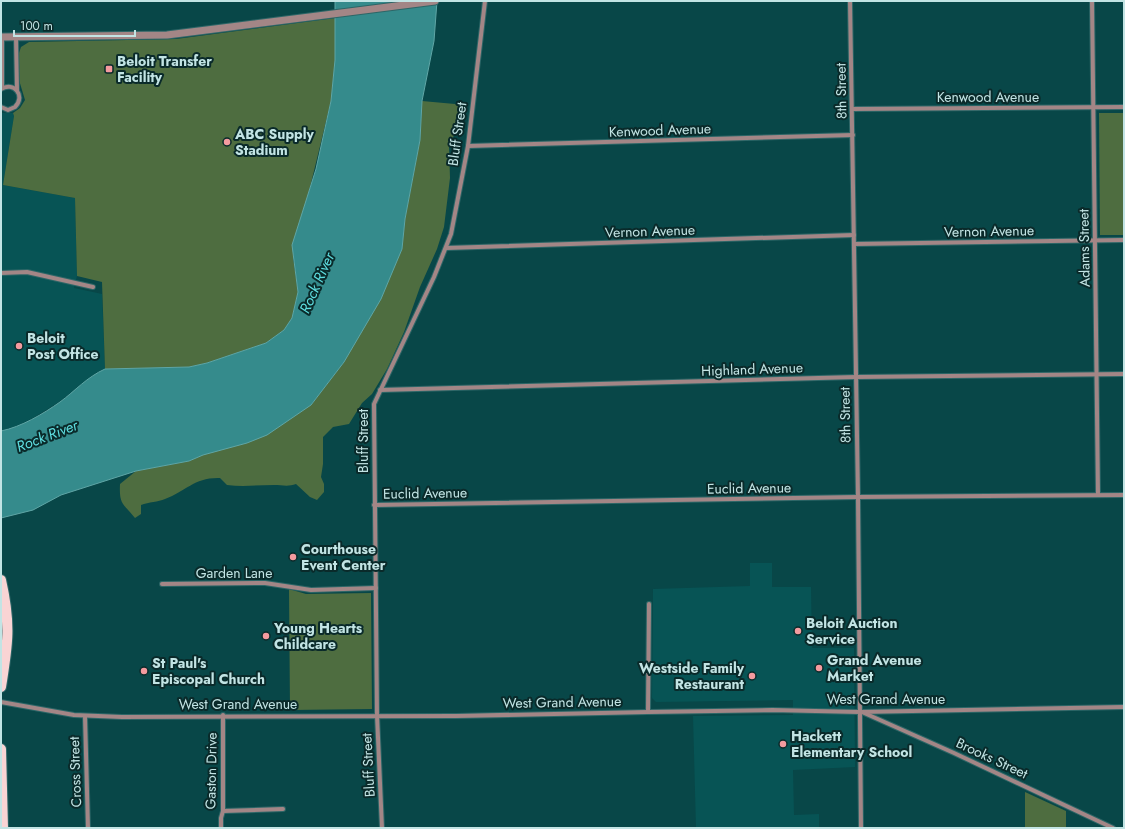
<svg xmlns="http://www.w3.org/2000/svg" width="1125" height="829" font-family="Jost,sans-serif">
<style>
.built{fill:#075455}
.green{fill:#4e6d40}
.water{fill:#358b8c;stroke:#5fa6a6}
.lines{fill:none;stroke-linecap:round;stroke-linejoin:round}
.minor-casing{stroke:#2d6667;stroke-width:6}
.tertiary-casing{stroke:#2d6667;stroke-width:9}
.primary-casing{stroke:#2d6667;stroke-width:12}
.minor{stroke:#a38686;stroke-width:4}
.tertiary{stroke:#a38686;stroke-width:7}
.primary{stroke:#f9d4d4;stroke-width:10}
.poi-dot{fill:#f49b9f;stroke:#0a2a2a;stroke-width:1.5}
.labels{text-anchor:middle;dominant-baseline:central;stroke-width:4;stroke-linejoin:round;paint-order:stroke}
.poi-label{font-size:14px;font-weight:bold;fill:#c2e4e4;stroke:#0a2a2a;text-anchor:start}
.street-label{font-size:14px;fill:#c2e4e4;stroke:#0a2a2a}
.water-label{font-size:15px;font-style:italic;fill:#5edddf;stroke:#0a2a2a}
</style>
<rect width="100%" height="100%" fill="#084748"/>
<g class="built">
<path d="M1,113H13L14,116L3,185L75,198L77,276L74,288L102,294L105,369L96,373L59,402L33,418L12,429L1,431Z"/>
<path d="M750,563H772V587H811L812,648H854L855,767L793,770L794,815L819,814V828H696L693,716L793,715V700L656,702L652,698L653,589L750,586Z"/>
</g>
<g class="green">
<path d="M335,18V60L331,101L293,257L298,292L292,318L284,330L266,343L207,363L189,367L105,369L102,282L77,276L75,198L3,185L14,116L13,113L20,108L25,100L19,80V53L21,47L29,42L176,39Z"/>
<path d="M422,101L455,104L463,111L461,122L449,145L450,178L444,227L437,249L420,287L404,332L387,369L372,394L362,403L349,424L333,427L323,437V464L321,477L324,484V492L317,500L310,497L296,484C288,487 282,485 274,485C258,485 243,487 227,485L220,478C195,477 186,491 165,499C158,502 149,502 141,505V514L135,518C123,503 119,505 120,484L136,471L189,461L311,405L344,362L402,249L405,219L420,140Z"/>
<path d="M1099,113H1124V235H1100Z"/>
<path d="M289,589L306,594L371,593L372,709L290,710Z"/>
<path d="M1025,792L1066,811V828H1025Z"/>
</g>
<path class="water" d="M335,1H437L434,41L422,101L420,140L405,219L402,249L381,299L344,362L311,405L267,435L247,443L203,455L189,461L136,471L61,495L33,510L1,518V431C21,427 43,414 60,402C75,391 87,377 105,369L189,367L207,363L266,343L284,330L292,318L298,292L292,245L316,169L331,101L335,60Z"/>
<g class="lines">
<defs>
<g id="minor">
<path d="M850,1L858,497L861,828"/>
<path d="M1092,1L1098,495"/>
<path d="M16,37L17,90"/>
<path d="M2,88V37"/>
<path d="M1,89C14,81 26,96 15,107L8,110L1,107"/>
<path d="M852,109L1124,107"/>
<path d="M468,146L853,135"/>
<path d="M854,244L1124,240"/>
<path d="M446,248L854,235"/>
<path d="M1,273L27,272L93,287"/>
<path d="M380,390L856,377L1124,374"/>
<path d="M374,505L858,497L1124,495"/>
<path d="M162,584L265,583L311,590L376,588"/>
<path d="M1,702L74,715L122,717L456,716L648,712L772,710L859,712L1124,707"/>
<path d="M648,712L649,604"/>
<path d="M862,712L954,753L1113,828"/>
<path d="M85,716L88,828"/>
<path d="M223,811L283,809"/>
<path d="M221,828V818L223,811V715"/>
<path d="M382,828L377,715L374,404L434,277L451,234L468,146L485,1"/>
</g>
<path id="tertiary" d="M1,37L167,35L435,1"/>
<g id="primary">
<path d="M1,580C11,624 8,644 1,687"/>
<path d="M1,749L3,828"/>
</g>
</defs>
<use href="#minor" class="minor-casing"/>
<use href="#tertiary" class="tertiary-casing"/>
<use href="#primary" class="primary-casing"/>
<use href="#minor" class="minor"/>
<use href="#tertiary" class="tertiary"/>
<use href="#primary" class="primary"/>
</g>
<g class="poi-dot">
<rect x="105" y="65" width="8" height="8" rx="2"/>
<circle cx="227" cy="142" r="4"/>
<circle cx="19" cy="346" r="4"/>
<circle cx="293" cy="557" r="4"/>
<circle cx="798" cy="631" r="4"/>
<circle cx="266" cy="636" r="4"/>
<circle cx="819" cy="668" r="4"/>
<circle cx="144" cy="671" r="4"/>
<circle cx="752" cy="676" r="4"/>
<circle cx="783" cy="744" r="4"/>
</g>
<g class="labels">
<g class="poi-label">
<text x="117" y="61">Beloit Transfer<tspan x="117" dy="16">Facility</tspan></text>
<text x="235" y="134">ABC Supply<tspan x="235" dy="16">Stadium</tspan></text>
<text x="27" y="338">Beloit<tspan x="27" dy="16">Post Office</tspan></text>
<text x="301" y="549">Courthouse<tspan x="301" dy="16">Event Center</tspan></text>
<text x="806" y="623">Beloit Auction<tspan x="806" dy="16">Service</tspan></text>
<text x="274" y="628">Young Hearts<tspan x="274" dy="16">Childcare</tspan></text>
<text x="827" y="660">Grand Avenue<tspan x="827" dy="16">Market</tspan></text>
<text x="152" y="663">St Paul's<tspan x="152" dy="16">Episcopal Church</tspan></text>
<text x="744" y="668" text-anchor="end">Westside Family<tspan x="744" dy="16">Restaurant</tspan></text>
<text x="791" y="736">Hackett<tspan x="791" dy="16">Elementary School</tspan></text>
</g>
<g class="street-label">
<text transform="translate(841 91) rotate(-91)">8th Street</text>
<text x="988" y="97">Kenwood Avenue</text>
<text transform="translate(660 130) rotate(-2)">Kenwood Avenue</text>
<text transform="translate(457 134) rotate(-82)">Bluff Street</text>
<text transform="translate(650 231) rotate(-2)">Vernon Avenue</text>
<text transform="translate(989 231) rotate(-1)">Vernon Avenue</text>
<text transform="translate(1084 248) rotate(-91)">Adams Street</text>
<text transform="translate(752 369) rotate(-2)">Highland Avenue</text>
<text transform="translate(845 415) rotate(-91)">8th Street</text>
<text transform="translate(363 441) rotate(-90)">Bluff Street</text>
<text transform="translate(749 488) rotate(-1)">Euclid Avenue</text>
<text transform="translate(425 493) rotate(-1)">Euclid Avenue</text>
<text x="234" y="573">Garden Lane</text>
<text x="886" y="699">West Grand Avenue</text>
<text transform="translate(562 702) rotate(-1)">West Grand Avenue</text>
<text x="238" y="704">West Grand Avenue</text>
<text transform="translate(992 758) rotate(25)">Brooks Street</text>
<text transform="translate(368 765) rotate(-93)">Bluff Street</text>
<text transform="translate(211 771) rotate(-89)">Gaston Drive</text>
<text transform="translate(75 772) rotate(-92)">Cross Street</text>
</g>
<g class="water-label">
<text transform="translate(317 283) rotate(-66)">Rock River</text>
<text transform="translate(47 436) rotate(-21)">Rock River</text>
</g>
</g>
<rect width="1125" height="829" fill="none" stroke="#c2e4e4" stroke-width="4"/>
<path d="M14 30v6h121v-6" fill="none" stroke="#c2e4e4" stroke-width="2"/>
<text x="20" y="30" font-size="12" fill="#c2e4e4" stroke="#0a2a2a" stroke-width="3" paint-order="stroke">100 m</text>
</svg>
